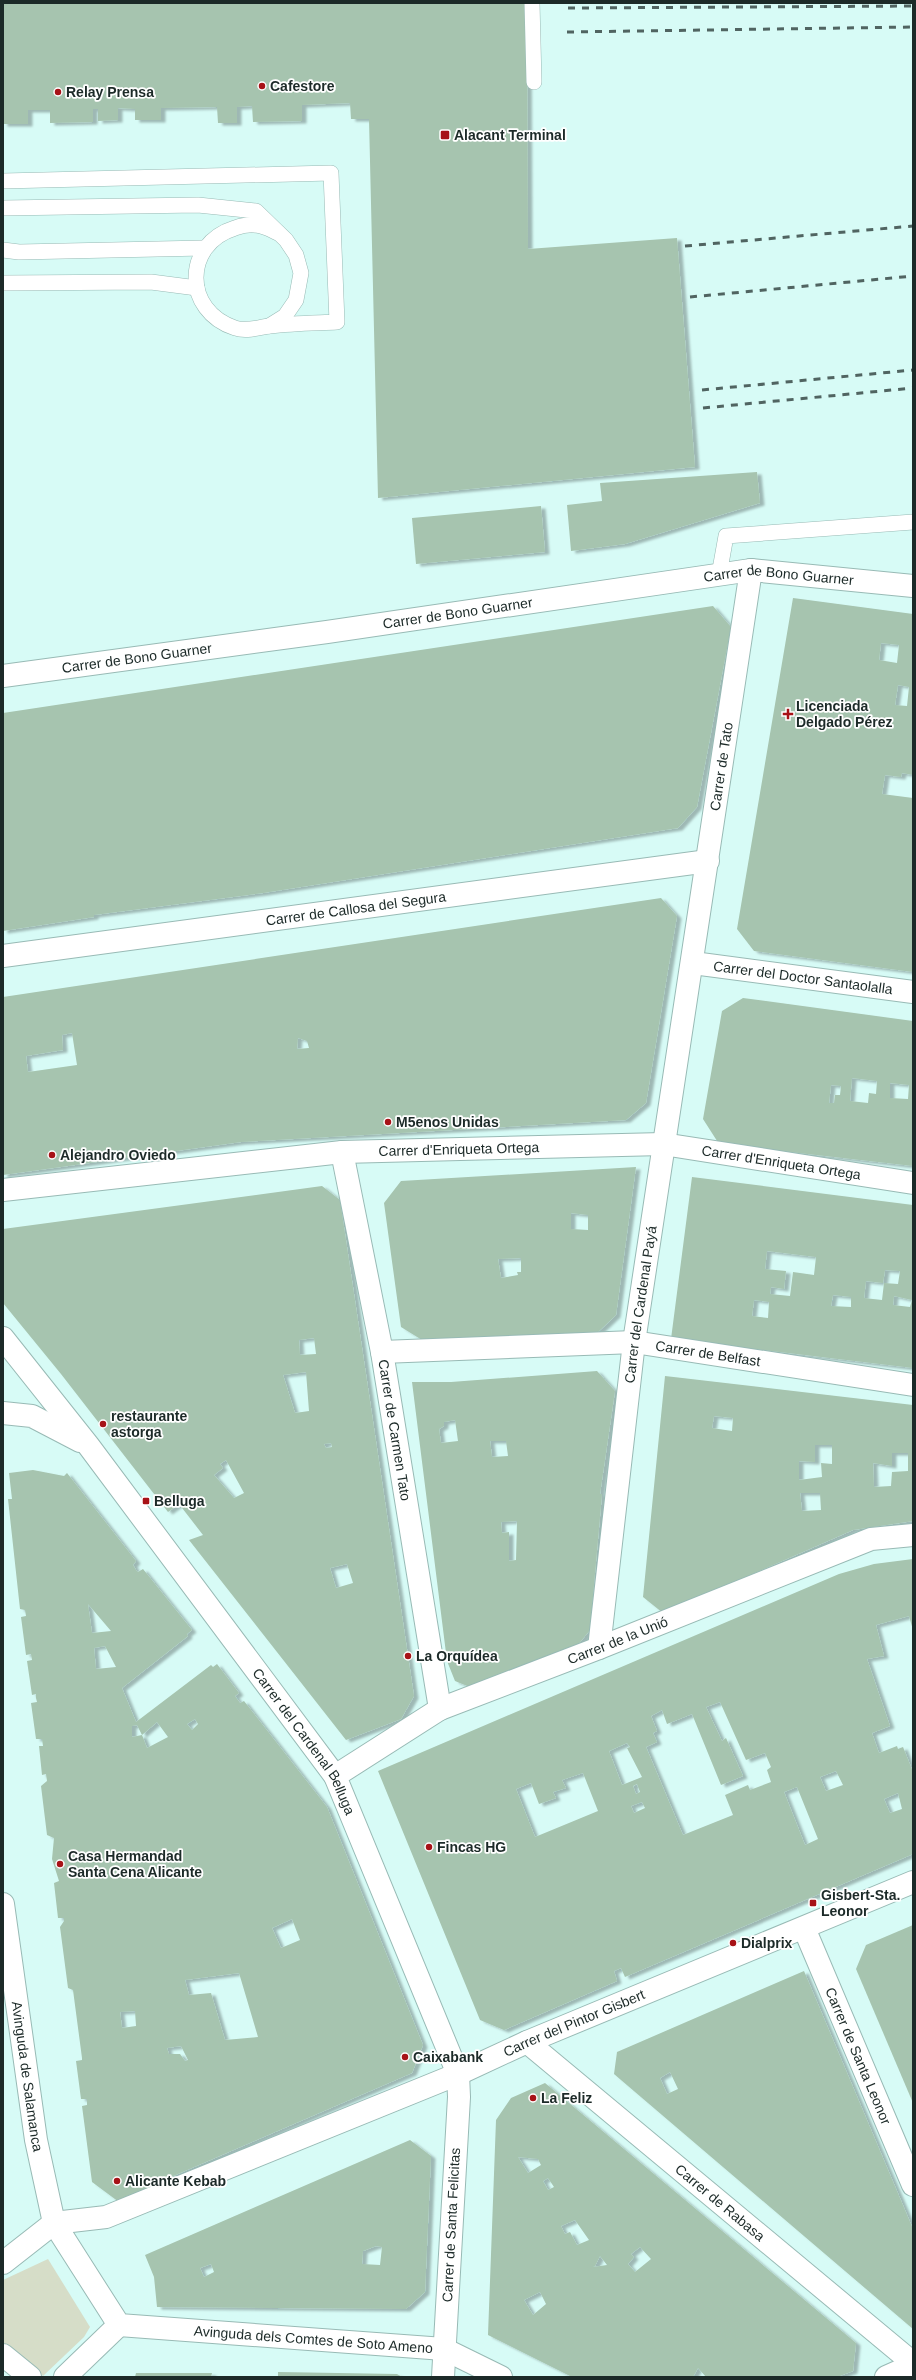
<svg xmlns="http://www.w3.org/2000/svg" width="916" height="2380" font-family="Arial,sans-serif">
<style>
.green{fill:#d6ddc8}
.building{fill:#a6c4af;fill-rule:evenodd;filter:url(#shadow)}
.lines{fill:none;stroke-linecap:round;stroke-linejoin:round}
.lane-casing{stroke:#98bab5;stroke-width:16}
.street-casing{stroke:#98bab5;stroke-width:24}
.secondary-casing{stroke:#98bab5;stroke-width:24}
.lane{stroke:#fff;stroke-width:15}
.street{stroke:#fff;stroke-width:22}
.secondary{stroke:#fff;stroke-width:22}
.rail{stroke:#506461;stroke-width:3;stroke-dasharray:7 7;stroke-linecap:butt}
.poi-dot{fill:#a71217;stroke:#fff;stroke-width:1.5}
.labels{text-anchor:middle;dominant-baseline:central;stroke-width:3.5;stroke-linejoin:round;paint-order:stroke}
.poi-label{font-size:14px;font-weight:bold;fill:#1c2a28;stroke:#fff;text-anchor:start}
.street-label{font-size:14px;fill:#1c2a28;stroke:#fff}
</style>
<defs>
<filter id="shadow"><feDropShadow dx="4.5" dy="2.5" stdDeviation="1" flood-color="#0004"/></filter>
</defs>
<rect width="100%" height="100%" fill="#d7fbf6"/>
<path class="green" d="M48,2259L90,2327L84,2337L43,2376L3,2342V2280Z"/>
<g class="building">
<path d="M3,3H527L528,249L677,238L695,467L378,498L369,119H351L350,103L302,105V121L253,122L252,106L237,107V123H218L217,107L161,108V120H135V109L118,108V120L98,121V109H93V122L50,123V110H28V124H3Z"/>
<path d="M757,472L760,503L625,544L571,551L567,505L602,501L600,483Z"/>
<path d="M541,506L545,552L416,564L412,518Z"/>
<path d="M793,598L913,614V775L902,773L901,777L885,775L882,794L913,798V972L754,951L737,929ZM881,643L899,645L897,663L879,660ZM898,685L909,687L907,706L895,705Z"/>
<path d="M713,606L731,627L697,807L678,828L263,893L94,915V917L3,931V713Z"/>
<path d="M661,898L677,916L646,1103L626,1120L241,1142L3,1175V997ZM72,1033L77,1065L28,1072L26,1056L63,1050L62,1035ZM298,1038L307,1041L309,1048L297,1049Z"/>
<path d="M743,998L913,1021V1166L719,1144L703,1119L722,1011ZM852,1078L877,1081L876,1094L869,1093L868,1103L850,1101ZM890,1083L909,1085L908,1099L890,1098ZM831,1085L841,1086L840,1095H835L834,1103H829Z"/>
<path d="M636,1167L616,1315L597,1333L427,1343L401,1327L384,1203L401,1181ZM571,1213L588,1215V1230L571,1229ZM521,1258V1272H517L518,1275L501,1278L498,1259Z"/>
<path d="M692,1177L913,1205V1368L671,1339ZM767,1251L816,1257L814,1275L793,1272L790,1296L770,1294L771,1287L784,1289L786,1271L765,1269ZM885,1270L900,1271L898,1284L884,1283L882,1300L864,1298L866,1281L883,1283ZM833,1295L851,1297V1307L831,1306ZM894,1296L912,1300L910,1307L893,1305ZM754,1300L769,1302L768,1318L752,1316Z"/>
<path d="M322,1186L340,1200L414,1696L401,1719L346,1740L189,1540L203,1535L179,1504L168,1512L61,1374L3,1303V1229ZM314,1338L316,1354L300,1355L299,1340ZM306,1372L309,1411L295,1413L283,1375ZM331,1443L332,1447L326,1448L324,1444ZM226,1460L244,1493L234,1498L214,1475L223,1468L220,1464ZM347,1564L353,1583L336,1588L330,1568Z"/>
<path d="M597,1371L615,1391L600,1494H602L590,1630L572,1652L480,1691L455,1681L447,1661L412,1382H451ZM455,1420L458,1441L441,1443L439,1429L444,1426V1422ZM490,1441H506L508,1456L492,1457ZM517,1521L516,1560L509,1561V1532L502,1533L501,1522Z"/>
<path d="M665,1376L913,1405V1521L853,1530L663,1613L643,1597ZM714,1416L733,1418L732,1431L712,1428ZM815,1445H832V1464L821,1463L822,1477L799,1480V1461L815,1462ZM892,1453H908V1471L892,1472L891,1486L874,1487L873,1463L892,1466ZM800,1493H820L821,1510L802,1511Z"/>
<path d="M33,1470L64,1476L67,1473L136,1561L133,1565L136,1570L138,1572L143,1569L192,1630L187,1634L188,1636L122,1688L136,1722L211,1665L213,1667L217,1664L239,1693L235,1696L240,1703L244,1701L327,1807L423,2045L412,2073L157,2183L156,2180L153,2181L150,2189L138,2191L137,2195L126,2196V2200L119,2202L92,2182L82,2106L87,2105V2099H81L76,2061L82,2060V2058L73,1990L68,1988L60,1927L64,1921V1918H58L54,1883L59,1881L52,1859L54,1838L47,1835L41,1786L47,1781L46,1774L42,1775L39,1746H43L42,1739H36L31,1703L37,1702L36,1698V1694L32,1695L27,1661L32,1660L31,1654L26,1655L21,1617L26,1616L25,1610L20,1609L8,1499H12L9,1473ZM88,1604L111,1631L92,1633ZM105,1646L116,1667L96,1669L94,1648ZM195,1719L198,1724L192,1730L187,1724ZM157,1722L168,1737L147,1748L142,1735ZM137,1725L142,1735L132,1737V1726ZM292,1919L300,1940L281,1948L272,1928ZM239,1973L258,2037L225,2040L211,1993L189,1995L185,1980ZM135,2011L136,2026L122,2028L120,2012ZM181,2046L188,2060L185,2061L180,2054H169L167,2048Z"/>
<path d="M913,1559V1630L909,1616L876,1625L884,1656L867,1659L890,1726L872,1733L879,1753L897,1746L898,1749L903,1747L913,1772V1854L625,1977L621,1968L614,1971L617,1981L504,2030L480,2020L378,1771L839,1574L874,1564ZM720,1702L746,1760L765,1753L771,1767L767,1770L771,1782L750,1790L748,1785L725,1795L733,1815L683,1835L646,1747L657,1742L653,1733L657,1731L651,1716L662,1710L667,1724L692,1714L721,1785L743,1776L726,1738L722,1741L706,1707ZM627,1743L630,1747L627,1748L642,1777L622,1785L609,1751ZM836,1771L843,1785L826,1791L820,1777ZM583,1773L598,1811L535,1837L516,1789L531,1783L539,1804L556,1798L553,1792L566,1788L562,1780ZM637,1784L640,1792L636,1794L633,1786ZM797,1787L818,1839L805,1845L784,1792ZM898,1793L902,1809L890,1813L884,1799ZM642,1802L645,1808L634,1813L631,1806Z"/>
<path d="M913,1925V2103L856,1969L866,1945Z"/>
<path d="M804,1971L913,2229V2329L614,2074L617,2052ZM670,2072L678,2089L667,2094L660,2078Z"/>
<path d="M545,2083L856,2343L853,2371L837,2377H706L698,2368L693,2377H572L488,2335L496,2120L511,2098ZM518,2157L538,2159L541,2165L528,2173ZM548,2178L554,2187L548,2190L543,2181ZM575,2220L589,2240L577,2245L570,2232L565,2234L561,2226ZM640,2247L651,2259L635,2272L628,2264L634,2257L631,2254ZM600,2256L607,2265L593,2267L595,2266ZM540,2292L546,2304L533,2315L524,2300Z"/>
<path d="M410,2140L431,2156L425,2292L406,2309L157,2307L154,2277L145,2255ZM376,2246L382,2247L380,2265L362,2264L363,2251ZM211,2264L214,2272L204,2277L200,2268Z"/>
<path d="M278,2372L397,2374L402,2377H278Z"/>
<path d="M136,2373H212L211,2377H135Z"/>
</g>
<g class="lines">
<defs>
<g id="lane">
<path d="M532,3L534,82"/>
<path d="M3,181L331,173L337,322C315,323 292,323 270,326C259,327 247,332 235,328C183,311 183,244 235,228C243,225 253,224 261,226C267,227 273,231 278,233"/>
<path d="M3,208L198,205L256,211L286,240L296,255L301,273L296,300L285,316L269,326"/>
<path d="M3,250L19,252L204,248"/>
<path d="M3,283L151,282L197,288"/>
<path d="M719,575L726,536L913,522"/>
</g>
<g id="street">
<path id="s1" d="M3,676L327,632L751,570L913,586"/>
<path id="s2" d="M3,956L708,861"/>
<path id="s3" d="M693,963L913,992"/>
<path id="s4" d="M342,1152L382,1352L440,1709"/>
<path id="s5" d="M3,1190L342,1152L663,1144L913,1183"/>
<path id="s6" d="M3,1338L88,1445L335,1776L458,2074L459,2097L443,2377"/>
<path id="s7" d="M382,1352L634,1342L913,1385"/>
<path d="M3,1413L32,1416L80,1441"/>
<path id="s8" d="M599,1648L634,1342L751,570"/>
<path id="s9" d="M335,1776L440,1709L599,1648L871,1539L913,1535"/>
<path id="s10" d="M804,1928L913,2185"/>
<path id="s11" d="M527,2042L913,2363"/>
<path d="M3,2263L54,2223"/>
<path d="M3,2355L30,2377"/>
<path d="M65,2377L119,2325"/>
<path d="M886,2377L913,2365"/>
</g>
<g id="secondary">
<path id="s12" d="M3,1904L36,2140L54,2223L119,2325L444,2349L501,2377"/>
<path id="s13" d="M54,2223L106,2217L458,2074L527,2042L913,1882"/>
</g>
</defs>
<use href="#lane" class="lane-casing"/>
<use href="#street" class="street-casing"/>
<use href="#secondary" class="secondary-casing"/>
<use href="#lane" class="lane"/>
<use href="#street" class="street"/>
<use href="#secondary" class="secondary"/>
<g class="rail">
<path d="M568,8L913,6"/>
<path d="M567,32L913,27"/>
<path d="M685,246L913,226"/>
<path d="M690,297L913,276"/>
<path d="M702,390L913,370"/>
<path d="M703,408L913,388"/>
</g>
</g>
<g class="poi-dot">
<circle cx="262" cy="86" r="4"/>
<circle cx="58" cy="92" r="4"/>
<rect x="440" y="130" width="10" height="10" rx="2"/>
<path d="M786 708h4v4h4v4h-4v4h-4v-4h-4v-4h4z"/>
<circle cx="388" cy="1122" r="4"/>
<circle cx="52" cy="1155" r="4"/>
<circle cx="103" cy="1424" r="4"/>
<rect x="142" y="1497" width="8" height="8" rx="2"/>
<circle cx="408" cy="1656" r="4"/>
<circle cx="429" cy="1847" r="4"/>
<circle cx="60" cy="1864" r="4"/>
<rect x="809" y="1899" width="8" height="8" rx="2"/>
<circle cx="733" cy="1943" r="4"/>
<circle cx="405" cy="2057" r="4"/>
<circle cx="533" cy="2098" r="4"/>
<circle cx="117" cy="2181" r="4"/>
</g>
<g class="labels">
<g class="poi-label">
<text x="270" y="86">Cafestore</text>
<text x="66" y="92">Relay Prensa</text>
<text x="454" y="135">Alacant Terminal</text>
<text x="796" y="706">Licenciada<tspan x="796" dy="16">Delgado Pérez</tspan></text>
<text x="396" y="1122">M5enos Unidas</text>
<text x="60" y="1155">Alejandro Oviedo</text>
<text x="111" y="1416">restaurante<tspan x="111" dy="16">astorga</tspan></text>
<text x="154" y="1501">Belluga</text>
<text x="416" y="1656">La Orquídea</text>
<text x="437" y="1847">Fincas HG</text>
<text x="68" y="1856">Casa Hermandad<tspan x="68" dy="16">Santa Cena Alicante</tspan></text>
<text x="821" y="1895">Gisbert-Sta.<tspan x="821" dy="16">Leonor</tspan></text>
<text x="741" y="1943">Dialprix</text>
<text x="413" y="2057">Caixabank</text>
<text x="541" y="2098">La Feliz</text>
<text x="125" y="2181">Alicante Kebab</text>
</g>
<g class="street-label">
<text stroke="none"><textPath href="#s1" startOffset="783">Carrer de Bono Guarner</textPath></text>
<text stroke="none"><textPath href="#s1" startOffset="459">Carrer de Bono Guarner</textPath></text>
<text stroke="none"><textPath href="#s1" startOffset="135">Carrer de Bono Guarner</textPath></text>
<text stroke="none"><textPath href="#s8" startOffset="890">Carrer de Tato</textPath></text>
<text stroke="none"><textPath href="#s2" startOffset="356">Carrer de Callosa del Segura</textPath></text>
<text stroke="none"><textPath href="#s3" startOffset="111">Carrer del Doctor Santaolalla</textPath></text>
<text stroke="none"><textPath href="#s5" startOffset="458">Carrer d'Enriqueta Ortega</textPath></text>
<text stroke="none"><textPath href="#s5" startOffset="782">Carrer d'Enriqueta Ortega</textPath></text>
<text stroke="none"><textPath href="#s8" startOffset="346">Carrer del Cardenal Payá</textPath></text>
<text stroke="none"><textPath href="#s7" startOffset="327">Carrer de Belfast</textPath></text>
<text stroke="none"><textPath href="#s4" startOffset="283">Carrer de Carmen Tato</textPath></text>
<text stroke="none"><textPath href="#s9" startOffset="315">Carrer de la Unió</textPath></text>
<text stroke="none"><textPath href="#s6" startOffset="504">Carrer del Cardenal Belluga</textPath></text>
<text stroke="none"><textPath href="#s13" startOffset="559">Carrer del Pintor Gisbert</textPath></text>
<text stroke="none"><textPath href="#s10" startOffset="139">Carrer de Santa Leonor</textPath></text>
<text stroke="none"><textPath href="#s12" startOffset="174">Avinguda de Salamanca</textPath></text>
<text stroke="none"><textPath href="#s11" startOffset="251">Carrer de Rabasa</textPath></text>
<text transform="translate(451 2225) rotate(-87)">Carrer de Santa Felicitas</text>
<text stroke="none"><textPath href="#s12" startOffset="639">Avinguda dels Comtes de Soto Ameno</textPath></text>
</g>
</g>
<rect width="916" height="2380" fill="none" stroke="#1c2a28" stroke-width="8"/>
</svg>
